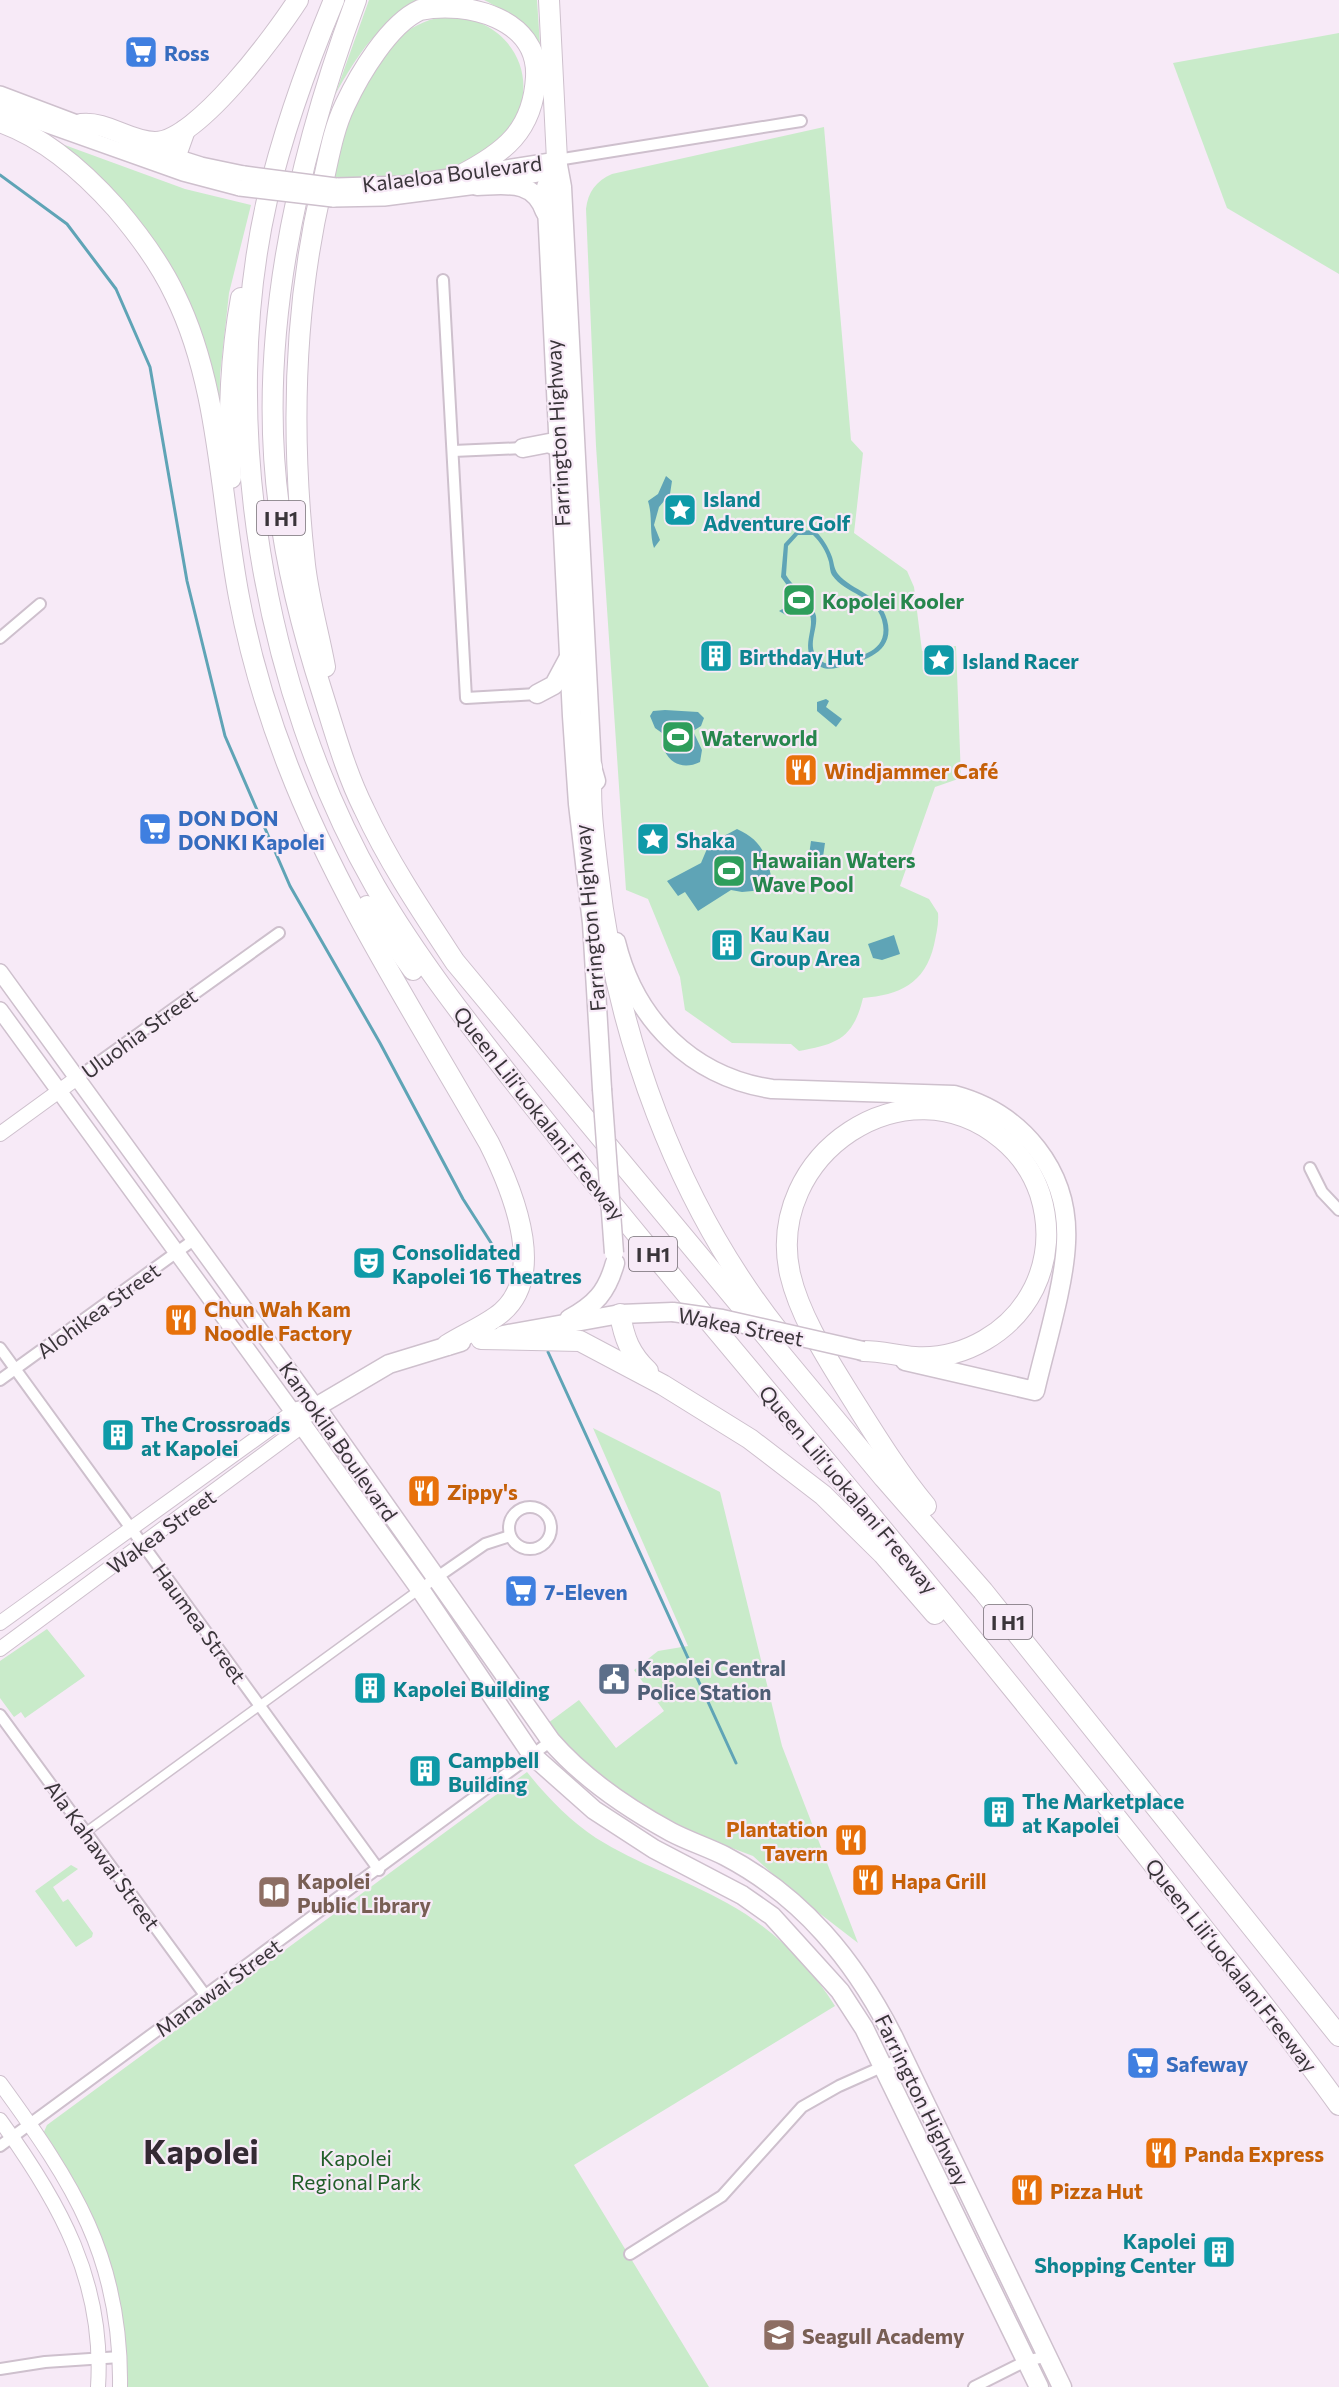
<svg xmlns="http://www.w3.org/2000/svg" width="1339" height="2387" font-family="Commissioner,sans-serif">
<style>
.green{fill:#c9ebca}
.water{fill:#5fa4b6;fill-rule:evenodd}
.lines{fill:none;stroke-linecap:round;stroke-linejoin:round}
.stream{stroke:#5fa4b6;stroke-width:3}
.pedestrian-casing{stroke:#cec0cd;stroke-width:11}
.minor-casing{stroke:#cec0cd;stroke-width:14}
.tertiary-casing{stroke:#cec0cd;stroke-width:16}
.secondary-casing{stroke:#cec0cd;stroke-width:18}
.primary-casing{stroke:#cec0cd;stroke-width:21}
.motorway-casing{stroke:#cec0cd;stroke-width:22}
.pedestrian{stroke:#fff;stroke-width:8}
.minor{stroke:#fff;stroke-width:10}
.tertiary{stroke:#fff;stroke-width:14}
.secondary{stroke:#fff;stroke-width:15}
.primary{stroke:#fff;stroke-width:18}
.motorway{stroke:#fff;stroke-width:20}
.secondary-bridge-casing{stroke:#cec0cd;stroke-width:18;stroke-linecap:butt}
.primary-bridge-casing{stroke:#cec0cd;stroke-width:21;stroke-linecap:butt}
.secondary-bridge{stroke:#fff;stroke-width:15}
.primary-bridge{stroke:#fff;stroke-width:18}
.labels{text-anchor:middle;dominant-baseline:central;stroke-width:4.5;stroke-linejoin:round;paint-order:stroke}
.shield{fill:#f7eaf7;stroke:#736b73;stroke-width:1.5}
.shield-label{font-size:20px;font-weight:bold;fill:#3a353a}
.shop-label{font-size:21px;font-weight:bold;fill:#366cbe;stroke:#f7eaf7;text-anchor:start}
.street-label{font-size:21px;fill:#3a353a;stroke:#f7eaf7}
.culture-label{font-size:21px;font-weight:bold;fill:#0d838f;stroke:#f7eaf7;text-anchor:start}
.leisure-label{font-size:21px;font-weight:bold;fill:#27864d;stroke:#f7eaf7;text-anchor:start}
.food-label{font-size:21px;font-weight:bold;fill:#c56008;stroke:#f7eaf7;text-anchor:start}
.service-label{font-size:21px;font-weight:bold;fill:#4e5e75;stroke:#f7eaf7;text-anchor:start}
.education-label{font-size:21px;font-weight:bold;fill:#785e54;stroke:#f7eaf7;text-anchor:start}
.park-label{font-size:21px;fill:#215e29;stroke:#f7eaf7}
.town-label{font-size:33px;font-weight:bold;fill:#342933;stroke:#f7eaf7}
</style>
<rect width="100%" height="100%" fill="#f7eaf7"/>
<g class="green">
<path d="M369,0H420C377,25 359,52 335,95Z"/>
<path d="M484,0H537L542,75C526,38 523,19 484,0Z"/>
<path d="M442,17C512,13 550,85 502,139C498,144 493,152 487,156C481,160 472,162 466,164C456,168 446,173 435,175C401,181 365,181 330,183C346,123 369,30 442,17Z"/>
<path d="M1339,33V274L1227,208L1173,63Z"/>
<path d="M824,127L851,440L863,453L854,533L907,571L914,587L922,651L956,646L961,778L935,787L900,886L929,899L938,913C939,924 936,935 934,945C925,984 899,995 863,998C853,1039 837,1044 799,1051L791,1044L732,1043L685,1010L680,977L648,899L626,890L596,446L586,209C588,192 596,181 612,174Z"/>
<path d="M40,136L185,189L251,205L229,293L220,375L219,427L171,280Z"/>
<path d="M593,1428L720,1492L782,1746L858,1943L797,1896L753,1856L700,1836L641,1805L601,1778L573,1753L548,1723L579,1700L616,1748L664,1711L634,1670L658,1651L688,1646Z"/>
<path d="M47,1629L85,1676L25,1718L21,1712L14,1717L0,1698V1661Z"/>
<path d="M527,1772C547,1797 569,1820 596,1838C637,1864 685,1879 727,1903C771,1927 809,1964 835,2006L574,2165L709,2387H123L117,2309L43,2134L47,2125Z"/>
<path d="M71,1865L78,1869L53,1887L63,1902L68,1899L93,1933L92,1937L76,1947L35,1891Z"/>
</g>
<g class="water">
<path d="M666,476L672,481L670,494L659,507L654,525L660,540L654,548C649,533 653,517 648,501L658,494Z"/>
<path d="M815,530C823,539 828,546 832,557C834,563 834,569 838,574C853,592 880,593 887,620C895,649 870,659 848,665C835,668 825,673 814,662C799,645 819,625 807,609H797L786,615L779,611L791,604L794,595L781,577L784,544L796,531ZM798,535H813C821,543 826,551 829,562C830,567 830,572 832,575C846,595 875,595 882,620C890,649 865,655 844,661C835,664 827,667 819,659C806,647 818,630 816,616C813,602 793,587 786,575L788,546Z"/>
<path d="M826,699L829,701L826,707L842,719L836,727L817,711V702Z"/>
<path d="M665,710L698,712L704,718L701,726L693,731L702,750L700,762C678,773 660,757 662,733L655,728L650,716L653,711Z"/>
<path d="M737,829C762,840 768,857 772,882L763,890L742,892L731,890L698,911L685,892L678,896L667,881L701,863L709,844Z"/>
<path d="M811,841L825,843L822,864L808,862Z"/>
<path d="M894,935L900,954L882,960L873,958L868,944Z"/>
</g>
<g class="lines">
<g class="stream">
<path d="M0,175L67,224L116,289L150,367L187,581L225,736L290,886L380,1043L463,1199L495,1249"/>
<path d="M548,1352L736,1763"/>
</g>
<defs>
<path id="pedestrian" d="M86,1832L420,1589"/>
<g id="minor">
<path d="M557,160L801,121"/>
<path d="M443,280L466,698L537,694"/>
<path d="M453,451L523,448"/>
<path d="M0,638L40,604"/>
<path d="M77,1078L279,933"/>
<path d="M1310,1168L1322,1192L1339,1210"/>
<path d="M0,1348L379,1870"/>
<path d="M0,1380L195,1239"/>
<circle cx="530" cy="1528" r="21"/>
<path d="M420,1589L485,1544L510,1536"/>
<path d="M0,1715L205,1995"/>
<path d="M0,2146L551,1741"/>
<path d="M630,2254L722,2196L802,2107L839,2086L902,2058"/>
<path d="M0,2369L45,2362L120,2357"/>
<path d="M974,2387L1026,2361L1048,2356"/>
</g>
<g id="tertiary">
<path d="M0,1134L77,1078"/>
<path d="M0,1623L293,1412"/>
<path d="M0,1649L302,1426"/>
<path d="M0,2083C73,2183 122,2258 120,2387"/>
<path d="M0,2120C59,2201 105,2282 98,2387"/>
</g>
<g id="secondary">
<path d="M0,94L90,128"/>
<path d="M0,108L183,173L240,188"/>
<path d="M138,145L201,165L244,174"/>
<path d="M336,186L404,184L557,160"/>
<path d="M333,199L384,198L477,186L543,173L557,160"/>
<path d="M0,972L316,1407L311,1414"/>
<path d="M0,1010L293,1412"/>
</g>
<g id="primary">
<path d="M557,160L562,187L592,767L596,781"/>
<path d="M557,160L546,187L572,716L578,804L592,923L602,1089"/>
<path d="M477,186C506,185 534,179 545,212"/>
<path d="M523,448L549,443L565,451"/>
<path d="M537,694L554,685L568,659"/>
<path d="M616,942C635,1020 692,1077 772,1089L954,1095C1022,1113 1070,1171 1066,1243C1064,1287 1045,1347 1035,1391L905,1361"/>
<path d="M569,1319C595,1305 607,1292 615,1263"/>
<path d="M503,1335L620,1314L673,1312"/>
<path d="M461,1342L389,1364L316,1407L293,1412L420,1589L532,1755L594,1810L654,1849L742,1895L772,1916L840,1991L864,2028L1039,2387"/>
<path d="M316,1407L551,1741C584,1779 627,1808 671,1832C688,1841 707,1847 725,1856C803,1897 854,1960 893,2036L1062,2387"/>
</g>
<g id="motorway">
<path d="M334,0C307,65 283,131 267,200C217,420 263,691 375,886C417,958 468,1023 519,1088C604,1196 692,1301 780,1406C913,1565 1044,1725 1172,1888C1228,1960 1286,2031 1339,2105"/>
<path d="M356,0C297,159 256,336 279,507C287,571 303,633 323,695C335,733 346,773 364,809C389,863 422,912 455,962L884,1478L983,1591L1339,2036"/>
<path d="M549,0L557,160"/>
<path d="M0,122C46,138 84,172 116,208C139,235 160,263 175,295C220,386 220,498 239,597C250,655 267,712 288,766C338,896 420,1022 489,1143C510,1185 548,1272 502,1312C487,1325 464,1334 447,1345"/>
<path d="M81,124C107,121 129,142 155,142C197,142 276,34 298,0"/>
<path d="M175,158L185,130"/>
<path d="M231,478C228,418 230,358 241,298"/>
<path d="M325,667C319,634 309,600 305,565C291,441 293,313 321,191C328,163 332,132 345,105C359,75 389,24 420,10C467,0 539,19 536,77C533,131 504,153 459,176"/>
<path d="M592,767C589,801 594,837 598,871C616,1034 676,1202 779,1332"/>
<path d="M367,906L413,970"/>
<path d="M620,1314C624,1338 630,1354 648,1371"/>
<path d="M481,1339L580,1341L663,1385L750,1439L823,1495L883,1554L935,1614"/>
<path d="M863,1351C883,1351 897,1356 915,1357C964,1360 1012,1332 1034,1288C1048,1259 1050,1226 1040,1194C1033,1173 1019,1153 1002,1139C906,1058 764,1155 790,1274C800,1317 827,1358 850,1395C874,1433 897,1471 926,1506"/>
</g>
</defs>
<use href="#pedestrian" class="pedestrian-casing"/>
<use href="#minor" class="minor-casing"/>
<use href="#tertiary" class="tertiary-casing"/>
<use href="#secondary" class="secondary-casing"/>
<use href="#primary" class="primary-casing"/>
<use href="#motorway" class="motorway-casing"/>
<use href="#pedestrian" class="pedestrian"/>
<use href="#minor" class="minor"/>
<use href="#tertiary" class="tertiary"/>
<use href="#secondary" class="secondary"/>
<use href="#primary" class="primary"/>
<use href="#motorway" class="motorway"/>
<defs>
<g id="secondary-bridge">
<path d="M244,174L336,186"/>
<path d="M240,188L333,199"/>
</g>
<g id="primary-bridge">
<path d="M602,1089L614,1253"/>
<path d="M673,1312L722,1319L863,1351"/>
</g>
</defs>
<use href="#secondary-bridge" class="secondary-bridge-casing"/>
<use href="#primary-bridge" class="primary-bridge-casing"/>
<use href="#secondary-bridge" class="secondary-bridge"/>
<use href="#primary-bridge" class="primary-bridge"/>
</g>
<defs>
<symbol id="supermarket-square" viewBox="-11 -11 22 22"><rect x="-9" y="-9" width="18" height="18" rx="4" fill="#3f7fe0" stroke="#f7eaf7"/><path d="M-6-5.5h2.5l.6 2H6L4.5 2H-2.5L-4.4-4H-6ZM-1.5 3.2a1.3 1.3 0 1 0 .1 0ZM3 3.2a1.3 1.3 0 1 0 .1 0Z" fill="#fff"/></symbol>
<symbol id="sight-square" viewBox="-11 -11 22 22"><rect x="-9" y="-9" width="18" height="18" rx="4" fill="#0f9aa8" stroke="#f7eaf7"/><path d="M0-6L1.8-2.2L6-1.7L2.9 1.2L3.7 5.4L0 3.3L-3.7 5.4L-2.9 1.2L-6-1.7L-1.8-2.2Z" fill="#fff"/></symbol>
<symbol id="stadium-square" viewBox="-11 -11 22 22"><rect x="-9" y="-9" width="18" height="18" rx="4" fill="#2e9e5b" stroke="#f7eaf7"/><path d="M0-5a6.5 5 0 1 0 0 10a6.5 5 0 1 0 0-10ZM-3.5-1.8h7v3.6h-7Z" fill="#fff"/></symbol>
<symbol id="building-square" viewBox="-11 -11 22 22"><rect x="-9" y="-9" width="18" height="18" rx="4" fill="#0f9aa8" stroke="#f7eaf7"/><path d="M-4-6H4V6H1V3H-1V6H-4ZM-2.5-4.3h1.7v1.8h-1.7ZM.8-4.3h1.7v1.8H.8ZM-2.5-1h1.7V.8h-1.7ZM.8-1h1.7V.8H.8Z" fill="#fff"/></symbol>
<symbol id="restaurant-square" viewBox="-11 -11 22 22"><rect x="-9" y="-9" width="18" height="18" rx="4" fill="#e8710a" stroke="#f7eaf7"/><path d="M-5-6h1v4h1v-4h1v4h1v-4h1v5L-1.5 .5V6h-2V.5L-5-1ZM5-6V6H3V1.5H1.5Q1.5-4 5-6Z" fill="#fff"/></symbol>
<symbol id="theatre-square" viewBox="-11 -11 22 22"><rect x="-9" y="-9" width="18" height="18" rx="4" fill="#0f9aa8" stroke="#f7eaf7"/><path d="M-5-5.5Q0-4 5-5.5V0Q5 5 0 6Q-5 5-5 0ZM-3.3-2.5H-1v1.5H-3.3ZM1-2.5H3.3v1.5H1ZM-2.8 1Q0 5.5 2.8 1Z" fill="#fff"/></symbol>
<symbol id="civic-square" viewBox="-11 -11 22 22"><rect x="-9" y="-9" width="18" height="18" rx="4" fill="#5c6f8a" stroke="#f7eaf7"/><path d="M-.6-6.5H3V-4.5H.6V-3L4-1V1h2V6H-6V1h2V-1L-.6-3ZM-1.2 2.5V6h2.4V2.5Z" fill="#fff"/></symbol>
<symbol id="library-square" viewBox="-11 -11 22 22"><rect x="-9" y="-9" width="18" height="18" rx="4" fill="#8d6e63" stroke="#f7eaf7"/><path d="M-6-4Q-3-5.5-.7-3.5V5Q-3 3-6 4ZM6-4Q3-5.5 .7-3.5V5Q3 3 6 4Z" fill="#fff"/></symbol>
<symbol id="school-square" viewBox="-11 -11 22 22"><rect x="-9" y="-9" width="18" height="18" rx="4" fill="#8d6e63" stroke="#f7eaf7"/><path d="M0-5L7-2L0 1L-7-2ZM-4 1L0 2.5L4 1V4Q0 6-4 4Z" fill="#fff"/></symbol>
</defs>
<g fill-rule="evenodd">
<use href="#supermarket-square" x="122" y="33" width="38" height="38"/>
<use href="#sight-square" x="661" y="491" width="38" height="38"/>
<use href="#stadium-square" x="780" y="581" width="38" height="38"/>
<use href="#building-square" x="697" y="637" width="38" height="38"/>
<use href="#sight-square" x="920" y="641" width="38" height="38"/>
<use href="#stadium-square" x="659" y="718" width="38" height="38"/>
<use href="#restaurant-square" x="782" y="751" width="38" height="38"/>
<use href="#supermarket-square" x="136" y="810" width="38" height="38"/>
<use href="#sight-square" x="634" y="820" width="38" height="38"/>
<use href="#stadium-square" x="710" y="852" width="38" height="38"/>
<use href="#building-square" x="708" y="926" width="38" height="38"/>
<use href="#theatre-square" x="350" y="1244" width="38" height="38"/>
<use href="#restaurant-square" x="162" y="1301" width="38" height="38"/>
<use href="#building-square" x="99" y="1416" width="38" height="38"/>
<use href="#restaurant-square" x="405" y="1472" width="38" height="38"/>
<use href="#supermarket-square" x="502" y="1572" width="38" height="38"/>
<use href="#civic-square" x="595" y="1660" width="38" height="38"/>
<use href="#building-square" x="351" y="1669" width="38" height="38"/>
<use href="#building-square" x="406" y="1752" width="38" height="38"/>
<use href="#building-square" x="980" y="1793" width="38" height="38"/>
<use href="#restaurant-square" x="832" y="1821" width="38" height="38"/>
<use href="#restaurant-square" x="849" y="1861" width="38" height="38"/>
<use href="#library-square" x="255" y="1873" width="38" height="38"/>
<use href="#supermarket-square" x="1124" y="2044" width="38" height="38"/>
<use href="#restaurant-square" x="1142" y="2134" width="38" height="38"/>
<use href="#restaurant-square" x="1008" y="2171" width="38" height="38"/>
<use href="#building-square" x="1200" y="2233" width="38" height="38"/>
<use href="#school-square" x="760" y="2316" width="38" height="38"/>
</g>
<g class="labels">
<g class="shield">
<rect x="257" y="501" width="48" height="34" rx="4.5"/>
<rect x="629" y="1237" width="48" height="34" rx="4.5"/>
<rect x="984" y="1605" width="48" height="34" rx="4.5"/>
</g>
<g class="shield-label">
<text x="281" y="518">I H1</text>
<text x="653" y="1254">I H1</text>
<text x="1008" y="1622">I H1</text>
</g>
<g class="shop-label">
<text x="164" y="52">Ross</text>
<text x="178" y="817">DON DON<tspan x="178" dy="24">DONKI Kapolei</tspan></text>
<text x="544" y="1591">7-Eleven</text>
<text x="1166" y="2063">Safeway</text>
</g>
<g class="street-label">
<text transform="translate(452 173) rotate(-7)">Kalaeloa Boulevard</text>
<text transform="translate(557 433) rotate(-93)">Farrington Highway</text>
<text transform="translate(589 918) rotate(-95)">Farrington Highway</text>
<text transform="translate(139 1033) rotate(-36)">Uluohia Street</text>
<text transform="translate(540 1113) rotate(52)">Queen Liliʻuokalani Freeway</text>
<text transform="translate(98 1310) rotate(-36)">Alohikea Street</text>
<text transform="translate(741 1326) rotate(11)">Wakea Street</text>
<text transform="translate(339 1441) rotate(55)">Kamokila Boulevard</text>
<text transform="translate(849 1489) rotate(50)">Queen Liliʻuokalani Freeway</text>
<text transform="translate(161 1531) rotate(-36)">Wakea Street</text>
<text transform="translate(200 1623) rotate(54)">Haumea Street</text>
<text transform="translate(103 1855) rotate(54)">Ala Kahawai Street</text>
<text transform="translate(1232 1965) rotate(52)">Queen Liliʻuokalani Freeway</text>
<text transform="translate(218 1987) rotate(-36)">Manawai Street</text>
<text transform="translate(923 2100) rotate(64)">Farrington Highway</text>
</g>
<g class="culture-label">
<text x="703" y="498">Island<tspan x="703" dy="24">Adventure Golf</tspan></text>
<text x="739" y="656">Birthday Hut</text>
<text x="962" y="660">Island Racer</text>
<text x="676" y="839">Shaka</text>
<text x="750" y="933">Kau Kau<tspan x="750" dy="24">Group Area</tspan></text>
<text x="392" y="1251">Consolidated<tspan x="392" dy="24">Kapolei 16 Theatres</tspan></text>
<text x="141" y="1423">The Crossroads<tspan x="141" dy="24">at Kapolei</tspan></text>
<text x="393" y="1688">Kapolei Building</text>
<text x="448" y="1759">Campbell<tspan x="448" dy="24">Building</tspan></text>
<text x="1022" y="1800">The Marketplace<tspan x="1022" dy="24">at Kapolei</tspan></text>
<text x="1196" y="2240" text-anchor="end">Kapolei<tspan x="1196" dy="24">Shopping Center</tspan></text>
</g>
<g class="leisure-label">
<text x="822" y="600">Kopolei Kooler</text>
<text x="701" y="737">Waterworld</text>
<text x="752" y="859">Hawaiian Waters<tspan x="752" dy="24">Wave Pool</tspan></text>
</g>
<g class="food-label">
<text x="824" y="770">Windjammer Café</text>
<text x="204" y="1308">Chun Wah Kam<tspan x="204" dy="24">Noodle Factory</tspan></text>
<text x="447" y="1491">Zippy's</text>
<text x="828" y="1828" text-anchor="end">Plantation<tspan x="828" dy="24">Tavern</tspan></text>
<text x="891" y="1880">Hapa Grill</text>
<text x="1184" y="2153">Panda Express</text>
<text x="1050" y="2190">Pizza Hut</text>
</g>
<g class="service-label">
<text x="637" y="1667">Kapolei Central<tspan x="637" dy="24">Police Station</tspan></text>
</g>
<g class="education-label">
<text x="297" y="1880">Kapolei<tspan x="297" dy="24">Public Library</tspan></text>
<text x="802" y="2335">Seagull Academy</text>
</g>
<g class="park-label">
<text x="356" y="2157">Kapolei<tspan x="356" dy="24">Regional Park</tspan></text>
</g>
<g class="town-label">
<text x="201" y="2150">Kapolei</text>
</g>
</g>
</svg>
